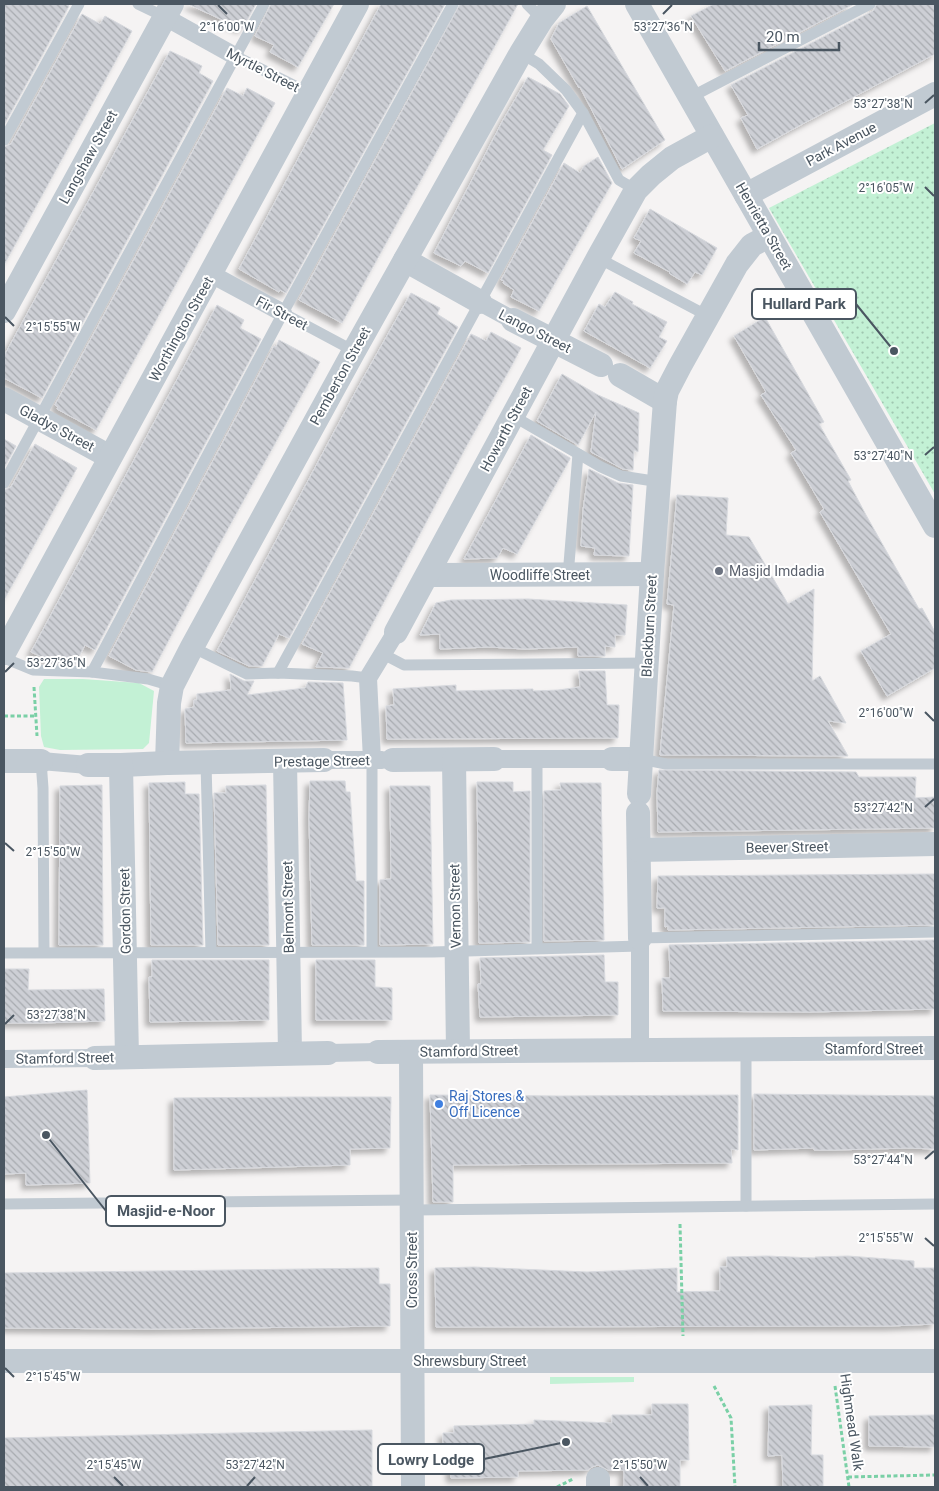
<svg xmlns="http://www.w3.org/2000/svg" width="939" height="1491" font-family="Roboto,sans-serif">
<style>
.green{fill:#c3f1d5}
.park{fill:url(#park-dots)}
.building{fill:url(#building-back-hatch);stroke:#d7d9de;filter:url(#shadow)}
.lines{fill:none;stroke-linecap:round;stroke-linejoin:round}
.path{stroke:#7ad0a6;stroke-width:3;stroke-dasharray:4 2.5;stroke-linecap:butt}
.service{stroke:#c1cad2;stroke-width:11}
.pedestrian{stroke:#c1cad2;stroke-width:18}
.minor{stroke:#c1cad2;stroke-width:24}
.ticks{fill:none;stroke:#4a5661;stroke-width:2}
.worship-dot{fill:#6b7280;stroke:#fff;stroke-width:2}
.shop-dot{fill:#3f7fe0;stroke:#fff;stroke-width:2}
.labels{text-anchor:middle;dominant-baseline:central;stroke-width:4;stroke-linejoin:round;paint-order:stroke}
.street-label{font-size:14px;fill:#4a5661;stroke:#fff}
.worship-label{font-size:14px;fill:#5b616d;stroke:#fff;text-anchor:start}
.shop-label{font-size:14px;fill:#366cbe;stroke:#fff;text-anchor:start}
.ticks-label{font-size:12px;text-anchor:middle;fill:#4a5661;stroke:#fff;stroke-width:4;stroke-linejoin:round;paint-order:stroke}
.leader{fill:none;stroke:#4a5661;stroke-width:2}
.callout-dot{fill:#4a5661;stroke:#fff;stroke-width:2}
.callout{fill:#fff;stroke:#4a5661;stroke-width:2}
.callout-label{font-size:15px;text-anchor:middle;font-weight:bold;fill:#4a5661}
</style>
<defs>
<pattern id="park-dots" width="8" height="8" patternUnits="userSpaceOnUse" patternTransform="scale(1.25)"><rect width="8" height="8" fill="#c3f1d5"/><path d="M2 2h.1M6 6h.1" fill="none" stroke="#a0c6b0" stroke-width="1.8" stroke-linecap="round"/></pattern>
<pattern id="building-back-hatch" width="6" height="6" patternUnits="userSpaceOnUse" patternTransform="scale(1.25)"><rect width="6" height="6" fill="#cdcfd5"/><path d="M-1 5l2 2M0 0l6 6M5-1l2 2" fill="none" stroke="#a8abb0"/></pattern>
<filter id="shadow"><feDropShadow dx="-4.5" dy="4.5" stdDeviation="2.5" flood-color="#0004"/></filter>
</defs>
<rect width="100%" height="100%" fill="#f5f3f3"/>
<g class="green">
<path d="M44,679H83L139,683L154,691L149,743L143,749L60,750L44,747L41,736L39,687Z"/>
<path d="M550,1377H634V1382L550,1384Z"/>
</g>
<path class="park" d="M935,123V494L769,208Z"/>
<g class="building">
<path d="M4,4H65L69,6L4,125Z"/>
<path d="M188,4H256L242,29Z"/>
<path d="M271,4H334L298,67L270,52L274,45L255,36Z"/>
<path d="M381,4H445L286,293L280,290L279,292L239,269Z"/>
<path d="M460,4H518L342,323L299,300Z"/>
<path d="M714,4H854L725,71L691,16Z"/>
<path d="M877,4H935V54L795,128L757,149L741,118L748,115L731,85L873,11Z"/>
<path d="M587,6L665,140L622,169L580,87L579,88L551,39L559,23Z"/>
<path d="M82,14L100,24L105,16L132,31L4,265V147L11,144Z"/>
<path d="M170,51L202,66L199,73L213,81L42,398L4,378V356Z"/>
<path d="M528,77L560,94L569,106L543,150L552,155L488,273L465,261L461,266L434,253L502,122Z"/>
<path d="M227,88L243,96L247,88L275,103L96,430L57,409L58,407L55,405Z"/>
<path d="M598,157L612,183L539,311L511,297L514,290L503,283L504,281L501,280L564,163L580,173L584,166Z"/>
<path d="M650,209L717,248L702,275L695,272L687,284L669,273L670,272L634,253L641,241L634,238Z"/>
<path d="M615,292L633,302L632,304L667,322L659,337L667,341L650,368L584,331L599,304L605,307Z"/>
<path d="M411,293L440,308L437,314L458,327L289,638L279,634L262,666H249L217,651L357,389Z"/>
<path d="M217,305L244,320L240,328L261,339L95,650L85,645L75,664L61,658L59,663H55L31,652Z"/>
<path d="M765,317L824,422L819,424L851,480L848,481L866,515L919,609L922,608L935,632V668L887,696L861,651L891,634L820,512L824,509L791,453L796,450L761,395L766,392L734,336Z"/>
<path d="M491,332L521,348L511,367L466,447L349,668L316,667L323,653L302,644L471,334L486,341Z"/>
<path d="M279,340L320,362L219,545L152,672L136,670L109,656L274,346L276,347Z"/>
<path d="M562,374L598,395L639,413L638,452L634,450L633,470L623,469L591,452L596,412L578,445L537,421Z"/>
<path d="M531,435L570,458V459L517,554L503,548L497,558L464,559Z"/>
<path d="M4,439L16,446L4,468Z"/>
<path d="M35,444L77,468L4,600V490L11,487Z"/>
<path d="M589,469L618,483L633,485L629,556L594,555L595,548L581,546L583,510Z"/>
<path d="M677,495L728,498L726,535L749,537L788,604L814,589L812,681L820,676L846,723L828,721L848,756L660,755L674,605L667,604Z"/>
<path d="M528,599L627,605L625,635H615V647L605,646V656H578V647L525,649L489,647L440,649V634L420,635L436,603L451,600Z"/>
<path d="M579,671H605L607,705H619L618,738L387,739L386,706L394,705L393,689L456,685V691L533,689V691L558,690L580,687Z"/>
<path d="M230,674L244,681H254L247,695L305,688L308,682L343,683L347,740L186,743L185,709L194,707V700H197V694L231,690Z"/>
<path d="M659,770L856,772L859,777H916L915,798L935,797V828L658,832L657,793Z"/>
<path d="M310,781H345L346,792H350L356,881H364V945H312L309,818Z"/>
<path d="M185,782V794H199L203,945H151L149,783Z"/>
<path d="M477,782H513V792L530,791V942L479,943Z"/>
<path d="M560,783H601L604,940L544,941V791L561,790Z"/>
<path d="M102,785L103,945H59L60,786Z"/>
<path d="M266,785L269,945H218L214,793H226V786Z"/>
<path d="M390,786H430L433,944L380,945V880L391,879Z"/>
<path d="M935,874V925L668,930V926L665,927V908H657L658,876Z"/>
<path d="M935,940V1009L810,1012L663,1011L662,978H670L669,945Z"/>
<path d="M604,955L605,982H618V1015L480,1017L478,984H481L480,958Z"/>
<path d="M152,960H269V1020L150,1022L149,977H152Z"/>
<path d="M316,960H375V987L392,988V1020H316Z"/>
<path d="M4,969H29L28,990L104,989L105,1021L40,1023H4Z"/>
<path d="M87,1090L90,1183L26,1185V1173L4,1174V1097Z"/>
<path d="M754,1094L935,1096V1149L908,1148L834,1150H814V1148L754,1150Z"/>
<path d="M430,1095L559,1096L738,1095V1150L731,1149L732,1163L453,1165V1202H433Z"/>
<path d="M295,1097H391L390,1148L350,1149V1165L174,1170V1098Z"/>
<path d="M767,1256L815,1258V1257L848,1256L914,1261V1268H935V1324L890,1326L436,1327L435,1268L474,1267L587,1272L677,1268V1292L720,1291V1267H727V1257Z"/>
<path d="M379,1268V1284H390V1326L153,1329L4,1328V1273Z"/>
<path d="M652,1404H688L689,1460H680V1487H624V1470H608L598,1465L592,1467L588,1470L518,1471V1477L451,1478L450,1462L443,1461V1433H454V1426L534,1424V1420L612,1423V1415H652Z"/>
<path d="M812,1405L811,1455H823V1487H783L782,1455L768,1456L769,1406Z"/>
<path d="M935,1415V1447L869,1446V1416Z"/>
<path d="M372,1430V1487H4V1438Z"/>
</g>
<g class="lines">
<g class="path">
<path d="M34,687L37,736"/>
<path d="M4,716H35"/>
<path d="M680,1224L683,1336"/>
<path d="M714,1386L731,1418L735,1487"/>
<path d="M835,1386L849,1487"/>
<path d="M848,1477L935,1475"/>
<path d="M557,1487L573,1479"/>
</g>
<g class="service">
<path d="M138,4L165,17"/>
<path d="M527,4L542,19"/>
<path d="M521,53L539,64L566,90L583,113L619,180L636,190"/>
<path d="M235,56L309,93"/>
<path d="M691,97L870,4"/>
<path d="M4,140L79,4"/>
<path d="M598,258L708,316"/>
<path d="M283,313L354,351"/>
<path d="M513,416L601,467L621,476L660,482"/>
<path d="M4,483L264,4"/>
<path d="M568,576L578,454"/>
<path d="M192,647L247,674L278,673L352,676L368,678"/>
<path d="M383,654L404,665L647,663"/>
<path d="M4,658L33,670L92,672L148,679L172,686"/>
<path d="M92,672L283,313L453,4"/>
<path d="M278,673L583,113"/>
<path d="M537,759V948"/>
<path d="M641,759L666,764H935"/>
<path d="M372,760V951"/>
<path d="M41,761L43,788L44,952"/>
<path d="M206,763L211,952"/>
<path d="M640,938L935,932"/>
<path d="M4,953L433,952L640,946"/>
<path d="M746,1049V1206"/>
<path d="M4,1204L412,1200"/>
<path d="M412,1210L935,1204"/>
</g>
<g class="pedestrian">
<path d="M165,17L235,56"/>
<path d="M211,274L283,313"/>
<path d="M480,302L513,320"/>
<path d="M494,759H612"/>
<path d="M324,760H382"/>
<path d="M372,760L368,678L396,632"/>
<path d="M41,761L88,765"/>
<path d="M640,938V1050"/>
<path d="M328,1053L378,1052"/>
<path d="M4,1059L95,1058"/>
</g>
<g class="minor">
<path d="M637,4L935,526"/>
<path d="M746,195L935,94"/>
<path d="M405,260L480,302"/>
<path d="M4,311L172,4"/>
<path d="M513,320L601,365"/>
<path d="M620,375L665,401"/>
<path d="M4,399L110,457"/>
<path d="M428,575L652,574"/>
<path d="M396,632L598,258L636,190L651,175L672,158L712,136"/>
<path d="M4,653L357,4"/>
<path d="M612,759H641"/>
<path d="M393,760L494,759"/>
<path d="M454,760L458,1051"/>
<path d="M4,761H41"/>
<path d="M285,761L290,1053"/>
<path d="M167,763L169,703L172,686L192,647L354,351L521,53L542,19L554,4"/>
<path d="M88,765H121L167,763L324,760"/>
<path d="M121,765L127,1057"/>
<path d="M639,794L652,574L665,401L667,391L680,366L737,264L752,245L769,236"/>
<path d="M638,813L640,938"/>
<path d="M639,850L935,844"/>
<path d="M378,1052L935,1048"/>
<path d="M411,1052L413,1487"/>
<path d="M95,1058L328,1053"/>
<path d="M4,1361H935"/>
<path d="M598,1487V1479"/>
</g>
</g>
<path class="ticks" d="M218,5L227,14M663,14L672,5M925,103L934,95M925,187L934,196M5,317L14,326M925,455L934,447M5,672L14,663M925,712L934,721M925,807L934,799M5,843L14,851M5,1024L14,1015M925,1159L934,1151M925,1238L934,1246M5,1368L14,1377M114,1477L123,1486M640,1477L648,1486M247,1486L255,1477"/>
<circle class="worship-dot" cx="719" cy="571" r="5"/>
<circle class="shop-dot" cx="439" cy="1104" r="5"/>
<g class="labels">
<g class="street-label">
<text transform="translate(263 70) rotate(27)">Myrtle Street</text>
<text transform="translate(841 144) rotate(-28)">Park Avenue</text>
<text transform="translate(88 157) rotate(-61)">Langshaw Street</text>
<text transform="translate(764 226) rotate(60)">Henrietta Street</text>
<text transform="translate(282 313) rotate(28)">Fir Street</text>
<text transform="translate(181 329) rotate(-61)">Worthington Street</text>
<text transform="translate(535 331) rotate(27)">Lango Street</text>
<text transform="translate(340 376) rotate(-61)">Pemberton Street</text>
<text transform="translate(57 428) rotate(28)">Gladys Street</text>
<text transform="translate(506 429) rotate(-62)">Howarth Street</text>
<text x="540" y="575">Woodliffe Street</text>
<text transform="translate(649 626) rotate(-87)">Blackburn Street</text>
<text transform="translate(322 761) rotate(-1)">Prestage Street</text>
<text transform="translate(787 847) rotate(-1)">Beever Street</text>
<text transform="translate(455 906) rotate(-91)">Vernon Street</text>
<text transform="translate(288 907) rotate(-91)">Belmont Street</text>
<text transform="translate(125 911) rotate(-91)">Gordon Street</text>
<text x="874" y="1049">Stamford Street</text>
<text transform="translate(469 1051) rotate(-1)">Stamford Street</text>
<text transform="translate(65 1058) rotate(-1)">Stamford Street</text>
<text transform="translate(412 1270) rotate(-90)">Cross Street</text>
<text x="470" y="1361">Shrewsbury Street</text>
<text transform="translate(852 1422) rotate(82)">Highmead Walk</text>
</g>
<g class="worship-label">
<text x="729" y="571">Masjid Imdadia</text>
</g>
<g class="shop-label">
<text x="449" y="1096">Raj Stores &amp;<tspan x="449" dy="16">Off Licence</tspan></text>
</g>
</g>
<g class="ticks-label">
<text x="227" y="31">2°16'00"W</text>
<text x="663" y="31">53°27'36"N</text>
<text x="883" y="108">53°27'38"N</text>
<text x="886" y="192">2°16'05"W</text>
<text x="53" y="331">2°15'55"W</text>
<text x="883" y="460">53°27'40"N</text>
<text x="56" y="667">53°27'36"N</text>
<text x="886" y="717">2°16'00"W</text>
<text x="883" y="812">53°27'42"N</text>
<text x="53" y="856">2°15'50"W</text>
<text x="56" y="1019">53°27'38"N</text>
<text x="883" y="1164">53°27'44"N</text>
<text x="886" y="1242">2°15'55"W</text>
<text x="53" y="1381">2°15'45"W</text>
<text x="114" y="1469">2°15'45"W</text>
<text x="255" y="1469">53°27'42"N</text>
<text x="640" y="1469">2°15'50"W</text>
</g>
<path class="leader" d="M894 351L856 304M46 1135L106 1211M566 1442L484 1459"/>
<g class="callout-dot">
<circle cx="894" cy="351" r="5"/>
<circle cx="46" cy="1135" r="5"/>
<circle cx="566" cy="1442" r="5"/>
</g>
<g class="callout">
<rect x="752" y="289" width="104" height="30" rx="5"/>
<rect x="106" y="1196" width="119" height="30" rx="5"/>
<rect x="378" y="1444" width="106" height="30" rx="5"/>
</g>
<g class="callout-label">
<text x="804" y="309">Hullard Park</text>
<text x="166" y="1216">Masjid-e-Noor</text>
<text x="431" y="1465">Lowry Lodge</text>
</g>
<rect width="939" height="1491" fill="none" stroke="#4a5661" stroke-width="10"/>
<path d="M759 42v8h80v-8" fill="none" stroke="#4a5661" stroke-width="2.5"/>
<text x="766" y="42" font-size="15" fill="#4a5661" stroke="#ffffff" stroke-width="4" paint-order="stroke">20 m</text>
</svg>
